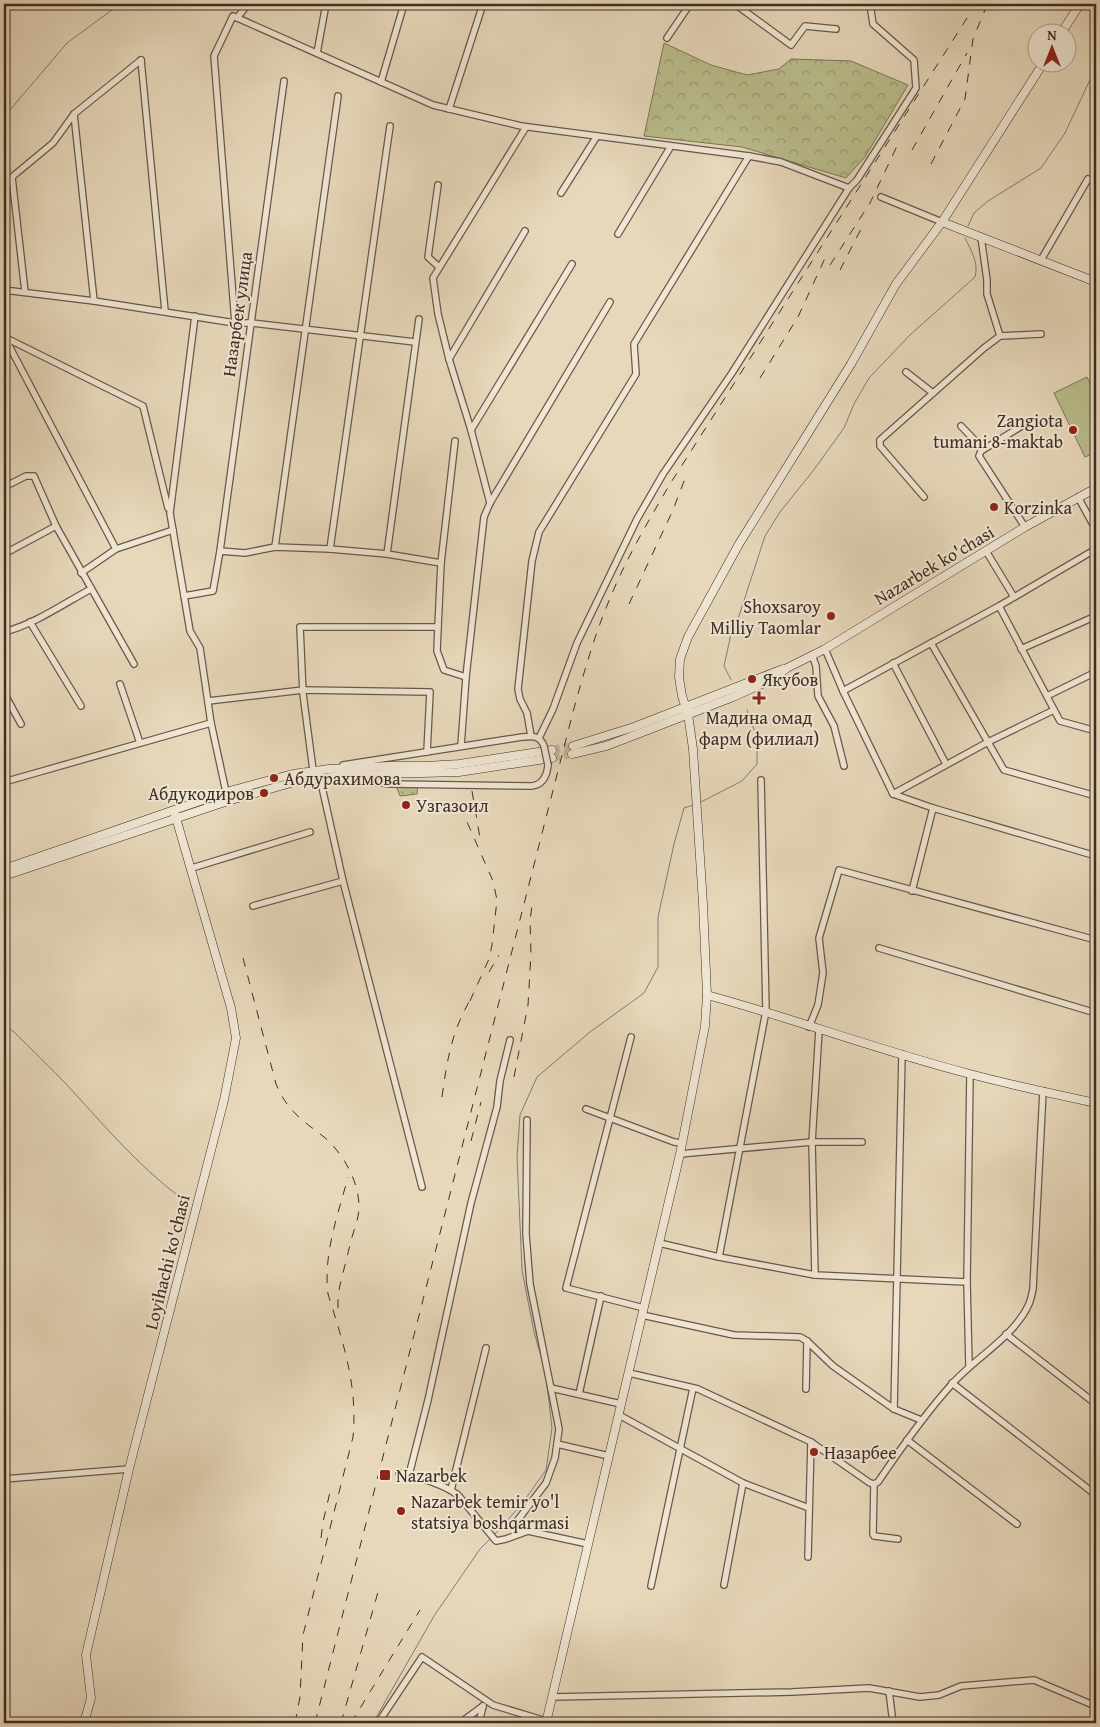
<svg xmlns="http://www.w3.org/2000/svg" width="1100" height="1727" font-family="'Gentium Book Plus',serif">
<style>
.grass{fill:url(#grass-dots);stroke:#7c7659}
.forest{fill:url(#forest-crowns);stroke:#7c7659}
.pitch{fill:#babd8c;stroke:#7c7659}
.lines{fill:none;stroke-linecap:round;stroke-linejoin:round}
.stream{stroke:#76817f;stroke-width:1}
.secondary-tunnel{stroke:#c5b69d;stroke-width:8;stroke-dasharray:8 4;stroke-linecap:butt}
.street-casing{stroke:#69584b;stroke-width:8}
.secondary-casing{stroke:#3f2e26;stroke-width:9}
.street{stroke:#efe6d3;stroke-width:5.5}
.secondary{stroke:#efe6d3;stroke-width:8}
.rail{stroke:#3f2e26;stroke-width:1;stroke-dasharray:9 9;stroke-linecap:butt}
.street-bridge-casing{stroke:#69584b;stroke-width:8;stroke-linecap:butt}
.street-bridge{stroke:#efe6d3;stroke-width:5.5}
.poi-dot{fill:#8f2418;stroke:#efe6d3;stroke-width:2}
.labels{text-anchor:middle;dominant-baseline:central;stroke-width:4;stroke-linejoin:round;paint-order:stroke}
.street-label{font-size:18px;fill:#3f2e26;stroke:#efe6d3}
.poi-label{font-size:18px;fill:#3f2e26;stroke:#efe6d3;text-anchor:start}
</style>
<defs>
<pattern id="grass-dots" width="8" height="8" patternUnits="userSpaceOnUse" patternTransform="scale(1.25)"><rect width="8" height="8" fill="#babd8c"/><path d="M2 2h.1M6 6h.1" fill="none" stroke="#999a72" stroke-width="1.8" stroke-linecap="round"/></pattern>
<pattern id="forest-crowns" width="20" height="18" patternUnits="userSpaceOnUse" patternTransform="scale(1.25)"><rect width="20" height="18" fill="#babd8c"/><path d="M2 6a3 3 0 1 1 6 0M12 15a3 3 0 1 1 6 0" fill="none" stroke="#999a72"/></pattern>
</defs>
<rect width="100%" height="100%" fill="#e7d8bb"/>
<filter id="stains"><feTurbulence type="fractalNoise" baseFrequency=".004" numOctaves="4"/><feColorMatrix values="0 0 0 0 .2 0 0 0 0 .09 0 0 0 0 .02 0 0 0 .5 -.17"/></filter>
<radialGradient id="worn" r=".72"><stop offset=".6" stop-color="#630" stop-opacity="0"/><stop offset="1" stop-color="#630" stop-opacity=".3"/></radialGradient>
<path class="grass" d="M418,782L417,794L400,796L395,783Z"/>
<path class="forest" d="M664,43L711,65L747,75L779,69L791,59L851,61L908,85L865,157L846,178L742,147L644,136Z"/>
<path class="pitch" d="M1087,377L1096,396V452L1085,457L1054,393Z"/>
<g class="lines">
<g class="stream">
<path d="M4,117L67,43L120,4"/>
<path d="M968,226L974,213L988,201L1041,168L1065,133L1096,67"/>
<path d="M731,680L724,666L731,634L738,619L765,536L780,512L813,471L844,428L854,404L869,378L911,334L975,277C979,262 971,251 965,238"/>
<path d="M699,803L742,781L757,764V738L747,710"/>
<path d="M4,1025L13,1031C31,1049 50,1067 67,1085C104,1125 137,1165 181,1198"/>
<path d="M544,1367L534,1332L522,1270L517,1157L520,1115L537,1077L590,1032L644,993L658,967V917L674,844L684,808L693,805"/>
<path d="M494,1535L521,1505L546,1470L552,1428L547,1385"/>
<path d="M373,1723L434,1616L480,1549L491,1538"/>
</g>
<g class="secondary-tunnel">
<path d="M552,750L573,746"/>
<path d="M552,758L572,754"/>
</g>
<defs>
<g id="street">
<path d="M735,4L791,45L805,26L836,29"/>
<path d="M237,18L248,4"/>
<path d="M667,38L690,4"/>
<path d="M317,53L326,4"/>
<path d="M141,60L165,311"/>
<path d="M381,82L404,4"/>
<path d="M449,109L483,4"/>
<path d="M74,114L94,301"/>
<path d="M438,185L428,257L439,267"/>
<path d="M561,193L597,136"/>
<path d="M881,197L942,222"/>
<path d="M618,234L671,146"/>
<path d="M981,237L987,280V294L1000,336"/>
<path d="M1041,260L1088,179"/>
<path d="M4,290L94,301L235,323H251L415,342"/>
<path d="M25,292L12,177L53,143L74,114L141,60"/>
<path d="M195,316L170,513L190,631L200,648L211,723L226,792"/>
<path d="M235,323L214,56L233,16L433,105L521,126L749,156L781,162L849,188"/>
<path d="M4,337L143,406L168,508"/>
<path d="M5,338L116,549"/>
<path d="M449,359L525,231"/>
<path d="M906,372L933,393"/>
<path d="M961,426L983,449"/>
<path d="M471,430L572,264"/>
<path d="M455,441L441,563L438,627L437,651L444,670L466,677"/>
<path d="M4,487L26,476H34L56,526L134,664"/>
<path d="M924,497L880,446V440L984,348L1000,336L1041,334"/>
<path d="M1078,497L1096,530"/>
<path d="M490,503L471,430L449,359L438,314L433,278L526,127"/>
<path d="M1025,527L979,456L981,451L1030,421"/>
<path d="M275,547L338,96"/>
<path d="M330,549L390,126"/>
<path d="M220,551L284,81"/>
<path d="M986,551L1014,597"/>
<path d="M4,554L56,526"/>
<path d="M387,554L419,319"/>
<path d="M81,573L116,549L173,530"/>
<path d="M184,596L213,591L220,551L245,553L275,547L330,549L387,554L441,563"/>
<path d="M999,606L1060,721L1096,731"/>
<path d="M30,622L81,706"/>
<path d="M4,632C35,624 63,604 91,589"/>
<path d="M931,643L1004,770L1096,796"/>
<path d="M825,649L843,691L893,794L933,808L1096,856"/>
<path d="M1021,649L1096,616"/>
<path d="M812,655L816,666L818,696L834,726L844,766"/>
<path d="M893,663L946,764"/>
<path d="M120,684L140,743"/>
<path d="M843,691L999,606L1096,549"/>
<path d="M4,693L21,724"/>
<path d="M1047,696L1096,672"/>
<path d="M208,701L303,690L430,692L427,752"/>
<path d="M531,736L527,713L520,699L518,689L532,561L539,532L636,374L634,344L749,156"/>
<path d="M539,738L553,709L577,643L637,519L663,474L732,373L849,188L857,180L916,88L914,60L873,24L870,4"/>
<path d="M461,746L466,677L484,517L490,503L610,302"/>
<path d="M343,765L522,737C532,736 540,735 544,746"/>
<path d="M313,770L303,694L300,627H438"/>
<path d="M320,778L343,881L422,1187"/>
<path d="M337,778L391,784L531,786C543,785 547,776 548,765"/>
<path d="M4,782L211,723"/>
<path d="M893,794L988,742L1054,710"/>
<path d="M192,868L310,832"/>
<path d="M912,891L933,808"/>
<path d="M253,906L343,881"/>
<path d="M879,948L1096,1013"/>
<path d="M809,1027L818,1005L823,973L819,938L839,870L1096,940"/>
<path d="M631,1037L566,1288L644,1308"/>
<path d="M586,1109L674,1142L682,1143"/>
<path d="M680,1154L812,1142H862"/>
<path d="M659,1243L719,1257L815,1275L967,1282"/>
<path d="M719,1257L766,1011L761,780"/>
<path d="M815,1275L812,1142L819,1030"/>
<path d="M642,1315L734,1335L800,1337L807,1341L833,1366L894,1409L921,1420"/>
<path d="M1006,1334L1096,1404"/>
<path d="M969,1366L967,1282L970,1074"/>
<path d="M629,1373L698,1389L811,1442L870,1483L874,1484L878,1482C901,1448 924,1415 952,1384C975,1358 1015,1336 1029,1304C1031,1299 1032,1294 1033,1289L1043,1091"/>
<path d="M952,1383L1096,1495"/>
<path d="M551,1388L621,1404"/>
<path d="M806,1389L807,1341"/>
<path d="M579,1394L601,1296"/>
<path d="M894,1409L902,1054"/>
<path d="M619,1415L743,1483L809,1508"/>
<path d="M907,1440L1017,1524"/>
<path d="M557,1444L609,1456"/>
<path d="M399,1473C419,1477 441,1483 458,1495L496,1541L506,1539L528,1531L588,1544"/>
<path d="M409,1475L428,1400L471,1203L497,1107L500,1081L510,1040"/>
<path d="M4,1479L129,1469"/>
<path d="M874,1484L873,1534L874,1536L898,1539"/>
<path d="M451,1490L486,1348"/>
<path d="M521,1533L517,1526V1521L546,1483L555,1458L559,1429L530,1284L526,1234L527,1120"/>
<path d="M808,1557L811,1442"/>
<path d="M724,1585L743,1483"/>
<path d="M651,1586L693,1388"/>
<path d="M889,1691L893,1723"/>
<path d="M552,1697L792,1692L869,1688L920,1697L939,1695L961,1686L1034,1680L1093,1705L1096,1703"/>
<path d="M378,1723L422,1657L493,1705L546,1721"/>
<path d="M460,1723L483,1706"/>
<path d="M479,1723L483,1706"/>
</g>
<g id="secondary">
<path d="M1062,32L1080,4"/>
<path d="M942,222L1096,282"/>
<path d="M573,746L634,727L783,669"/>
<path d="M572,754L606,746L635,735L733,697L773,679L787,668L825,649L1025,527L1096,488"/>
<path d="M4,869L226,792L293,774L329,769L388,766H426L459,764L552,750"/>
<path d="M4,876L228,801L294,782L346,775L459,772L552,758"/>
<path d="M707,995C795,1019 881,1051 970,1074C1011,1085 1054,1094 1096,1103"/>
<path d="M84,1723L91,1698L86,1655L129,1469L224,1100L236,1038L231,1008L174,811"/>
<path d="M546,1723L680,1154L705,1026L707,995L703,904L693,749L688,714L682,696L679,677L680,659L688,637L739,544L851,364L896,284L942,222L1044,62"/>
</g>
</defs>
<use href="#street" class="street-casing"/>
<use href="#secondary" class="secondary-casing"/>
<use href="#street" class="street"/>
<use href="#secondary" class="secondary"/>
<g class="rail">
<path d="M912,150L967,53"/>
<path d="M931,164L965,99L973,39L987,5"/>
<path d="M830,265L870,203L898,144"/>
<path d="M840,270L862,227"/>
<path d="M760,378L798,317L826,256"/>
<path d="M629,604L673,510L686,476"/>
<path d="M472,791L481,844"/>
<path d="M460,806L493,881L497,900L492,945L489,959L469,1003"/>
<path d="M243,958L276,1084C288,1112 301,1119 324,1137C343,1153 359,1181 359,1207C359,1217 355,1227 352,1237C348,1253 344,1269 340,1285L338,1296V1314"/>
<path d="M489,972L499,955"/>
<path d="M514,1077L528,1005L531,954L530,920L532,906"/>
<path d="M442,1097C447,1060 452,1029 472,997"/>
<path d="M471,1141L481,1102"/>
<path d="M321,1538L323,1522L330,1492"/>
<path d="M295,1723L300,1697L303,1635L353,1437C358,1386 343,1342 328,1294C323,1254 338,1215 348,1177"/>
<path d="M315,1723L573,712C584,672 595,633 611,596C627,557 649,520 670,484L976,4"/>
<path d="M341,1723L380,1585"/>
<path d="M351,1723L420,1610"/>
</g>
<defs>
<path id="street-bridge" d="M544,746L548,765"/>
</defs>
<use href="#street-bridge" class="street-bridge-casing"/>
<use href="#street-bridge" class="street-bridge"/>
</g>
<g class="poi-dot">
<circle cx="1073" cy="430" r="5"/>
<circle cx="994" cy="507" r="5"/>
<circle cx="831" cy="616" r="5"/>
<circle cx="752" cy="679" r="5"/>
<path d="M756.5 690.5h5v5h5v5h-5v5h-5v-5h-5v-5h5z"/>
<circle cx="274" cy="778" r="5"/>
<circle cx="264" cy="793" r="5"/>
<circle cx="406" cy="805" r="5"/>
<circle cx="814" cy="1452" r="5"/>
<rect x="379" y="1469" width="12" height="12" rx="2.5"/>
<circle cx="401" cy="1511" r="5"/>
</g>
<g class="labels">
<g class="street-label">
<text transform="translate(237 314) rotate(-82)">Назарбек улица</text>
<text transform="translate(934 565) rotate(-31)">Nazarbek ko'chasi</text>
<text transform="translate(167 1262) rotate(-76)">Loyihachi ko'chasi</text>
</g>
<g class="poi-label">
<text x="1063" y="420" text-anchor="end">Zangiota<tspan x="1063" dy="21">tumani 8-maktab</tspan></text>
<text x="1004" y="507">Korzinka</text>
<text x="821" y="606" text-anchor="end">Shoxsaroy<tspan x="821" dy="21">Milliy Taomlar</tspan></text>
<text x="762" y="679">Якубов</text>
<text x="759" y="717" text-anchor="middle">Мадина омад<tspan x="759" dy="21">фарм (филиал)</tspan></text>
<text x="284" y="778">Абдурахимова</text>
<text x="254" y="793" text-anchor="end">Абдукодиров</text>
<text x="416" y="805">Узгазоил</text>
<text x="824" y="1452">Назарбее</text>
<text x="396" y="1475">Nazarbek</text>
<text x="411" y="1501">Nazarbek temir yo'l<tspan x="411" dy="21">statsiya boshqarmasi</tspan></text>
</g>
</g>
<rect width="1100" height="1727" fill="none" stroke="#e7d8bb" stroke-width="20"/>
<rect x="5" y="5" width="1090" height="1717" fill="none" stroke="#3f2e26" stroke-width="2.5"/>
<rect x="10" y="10" width="1080" height="1707" fill="none" stroke="#3f2e26"/>
<g transform="translate(1052 48)"><circle r="24" fill="#efe6d3" stroke="#a99c8e"/>
<path d="M0-4L9 19L0 12L-9 19Z" fill="#8f2418"/>
<text y="-8" font-size="14" font-weight="bold" text-anchor="middle" fill="#3f2e26">N</text>
</g>
<rect width="100%" height="100%" filter="url(#stains)"/>
<rect width="100%" height="100%" fill="url(#worn)"/>
</svg>
